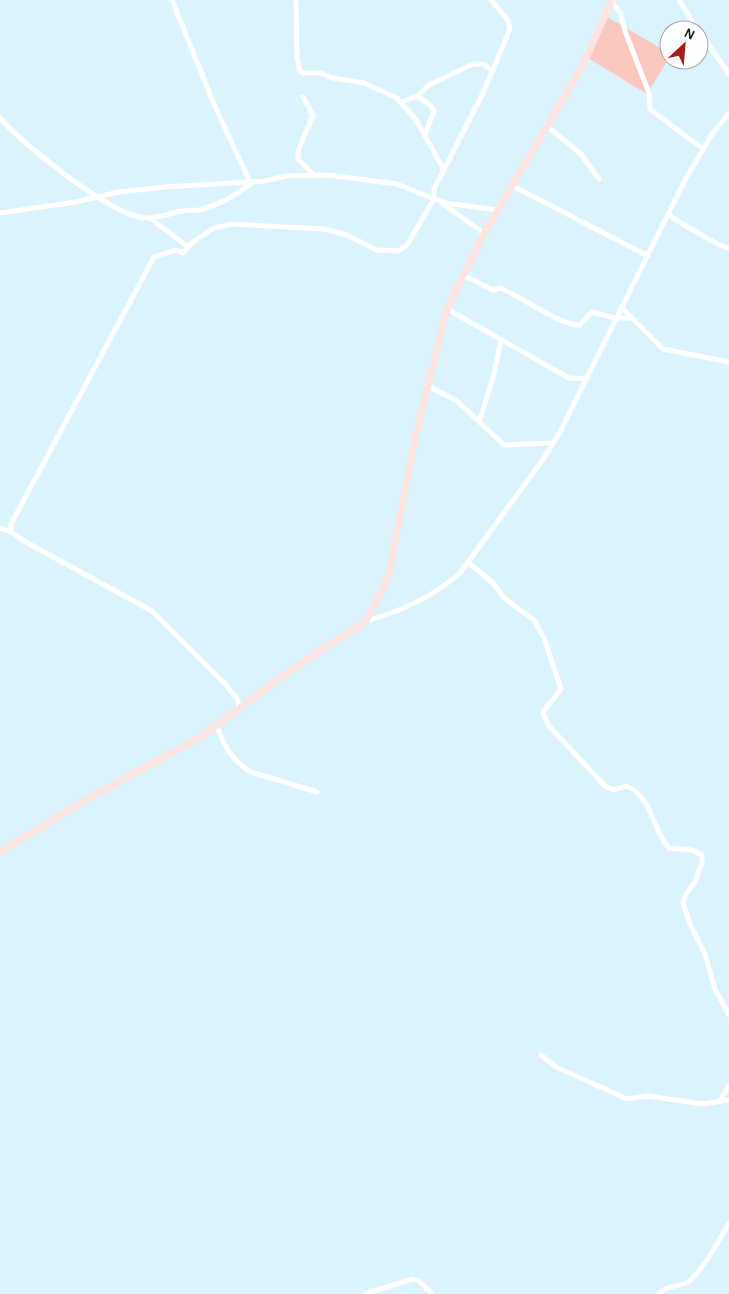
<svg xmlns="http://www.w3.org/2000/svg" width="729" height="1294" font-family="'Alegreya Sans',sans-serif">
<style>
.green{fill:#fbc8c0}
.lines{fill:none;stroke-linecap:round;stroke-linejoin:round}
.street{stroke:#fff;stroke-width:5}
.secondary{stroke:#fde4e1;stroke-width:7}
</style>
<rect width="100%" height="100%" fill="#daf3fc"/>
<path class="green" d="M604,15L669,53V58L647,94L588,58Z"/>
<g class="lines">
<g class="street">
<path d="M172,0L213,102L250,182"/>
<path d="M296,0L297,57L300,71L303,73H320L333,78L364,83L397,98L416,120L444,170"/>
<path d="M679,0L698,30"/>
<path d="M611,1L620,12L625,31L649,93L650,109L703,149"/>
<path d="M699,31L729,74"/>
<path d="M417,96L430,105L434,111L425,134"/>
<path d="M303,97L313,115L298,151V159L314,175"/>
<path d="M402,102L417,96L429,85L473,64H482L493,70"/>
<path d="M0,118C24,145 105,210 139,217C152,220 165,215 177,212C184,210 192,211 199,210C220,205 237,195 253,182"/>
<path d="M548,127L581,154L599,179"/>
<path d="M513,186L648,256"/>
<path d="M442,203L485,234"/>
<path d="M0,213L76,202L119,192L166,187L265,181L286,176L328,175L397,184L445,203L498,210"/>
<path d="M668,215C679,221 720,248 729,248"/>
<path d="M150,218L188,247"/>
<path d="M463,275L493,290L500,288C523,297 558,325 580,325L592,312L615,318H630"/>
<path d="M621,307L663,349L729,362"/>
<path d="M447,309L569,378L586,379"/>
<path d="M428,386L457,401L504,445L553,443"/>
<path d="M480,420L494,374L501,340"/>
<path d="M0,528L11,532"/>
<path d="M469,563L494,584L504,598L534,620L544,638L561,689L543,712L548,725L605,786L614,790L626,786C653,796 652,831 669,848L692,850L702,855V862L695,882L686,894L683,903L690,924L705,954L715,989L729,1015"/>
<path d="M366,621C399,612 434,596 460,573L544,458L560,432L683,184L712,134L729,113"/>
<path d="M239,708L238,700L226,685L152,611L24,541L11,532V524L154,257L176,250L183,253L194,241L214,228L233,224L324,229L347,235L377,250L398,251L407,245L434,199V189L484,91L510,29L508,20L491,0"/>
<path d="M217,726C224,746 232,761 251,772L317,792"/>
<path d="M541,1055L556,1067L627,1099L648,1096L703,1104L729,1100"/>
<path d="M720,1101L729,1086"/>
<path d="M365,1294L413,1279L419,1281L432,1294"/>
<path d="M659,1294C667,1284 679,1288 688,1282C705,1268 717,1242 729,1224"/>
</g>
<path class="secondary" d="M0,852L84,801L202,736L290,671L366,621L384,588L389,574L415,439L447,309L485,232L582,67L612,0"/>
</g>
<g transform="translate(684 45) rotate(26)"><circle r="24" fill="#ffffff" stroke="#a1a8aa"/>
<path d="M0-4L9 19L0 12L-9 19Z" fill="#ac1a14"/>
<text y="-8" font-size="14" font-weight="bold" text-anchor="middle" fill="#14252a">N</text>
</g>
</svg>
